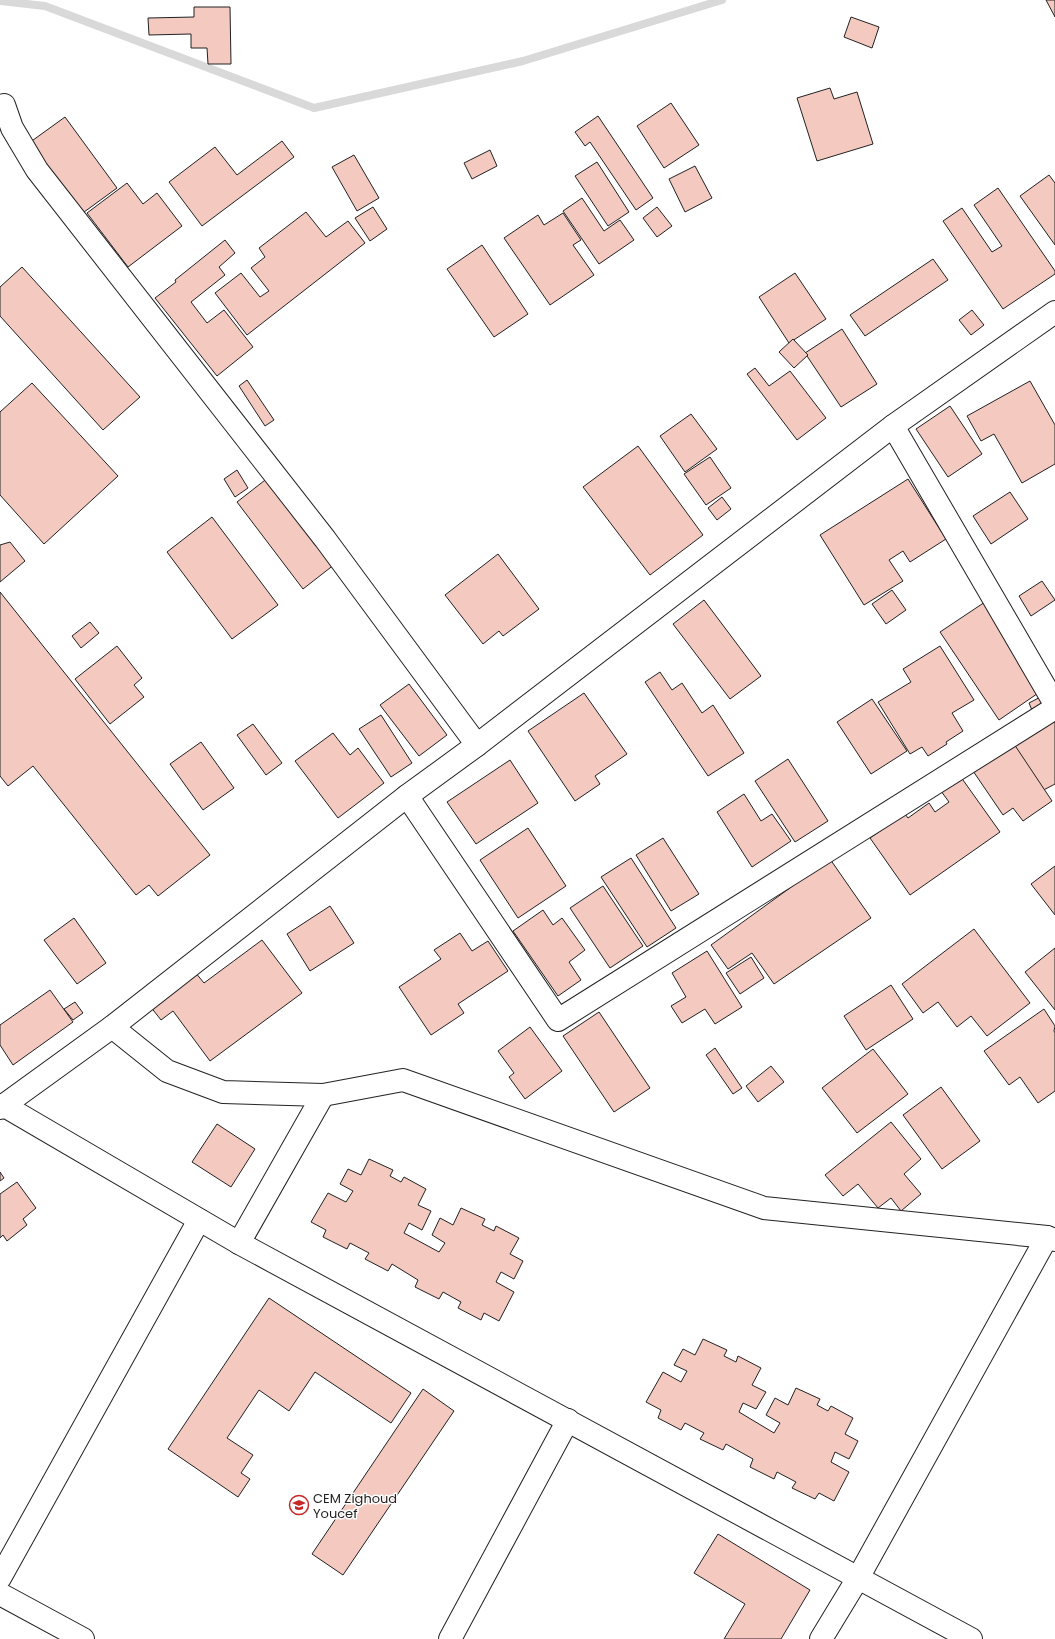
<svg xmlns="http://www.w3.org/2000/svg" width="1055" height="1639" font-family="Poppins,sans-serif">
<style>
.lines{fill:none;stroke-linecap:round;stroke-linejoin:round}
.stream{stroke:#d9d9d9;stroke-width:8}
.building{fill:#f3c9c0;stroke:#222}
.minor-casing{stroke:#222;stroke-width:24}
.minor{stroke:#fff;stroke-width:22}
.labels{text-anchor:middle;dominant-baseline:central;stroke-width:3;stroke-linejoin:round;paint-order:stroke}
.poi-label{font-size:13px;fill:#222;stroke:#fff;text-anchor:start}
</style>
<rect width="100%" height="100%" fill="#fff"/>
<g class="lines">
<path class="stream" d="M0,1L45,6L314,108L523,61L722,0"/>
</g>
<g class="building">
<path d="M1046,0H1055V17Z"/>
<path d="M194,7H230L231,64H208L207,48H191V34L149,35L148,18L194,17Z"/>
<path d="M851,17L879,27L872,48L844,37Z"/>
<path d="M830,88L834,99L857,92L873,144L817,161L797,98Z"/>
<path d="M671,103L699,145L664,168L637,126Z"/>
<path d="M598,116L653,198L636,210L590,142L585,146L575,132Z"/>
<path d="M65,117L117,188L80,215L29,143Z"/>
<path d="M282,141L294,157L202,226L169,182L215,147L237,175Z"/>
<path d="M490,150L497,166L472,179L464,163Z"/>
<path d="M354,155L379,198L357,211L332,167Z"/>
<path d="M597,162L629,212L608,226L575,176Z"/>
<path d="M695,166L712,198L685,212L669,179Z"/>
<path d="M1049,175L1055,183V245L1020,196Z"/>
<path d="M127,183L143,204L157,193L182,226L128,267L87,213Z"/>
<path d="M998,188L1055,271V274L1003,309L943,221L962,208L992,252L1002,246L974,205Z"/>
<path d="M582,198L604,231L620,220L634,240L599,264L563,211Z"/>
<path d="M373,207L387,229L370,241L355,218Z"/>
<path d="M657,207L672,226L657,237L643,218Z"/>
<path d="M306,212L326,237L348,221L365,243L247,335L215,293L241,273L260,297L269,291L251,268L265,257L259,248Z"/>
<path d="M563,213L581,240L573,245L594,275L550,305L504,238L538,215L544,225Z"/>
<path d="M225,240L235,253L219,267L225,275L191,302L207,323L224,310L253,347L217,376L155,298L176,282L175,280Z"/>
<path d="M482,245L528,314L494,337L447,269Z"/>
<path d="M933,259L948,280L865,336L850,315Z"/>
<path d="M22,267L140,397L103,430L0,316V287Z"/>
<path d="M795,273L826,319L789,343L759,297Z"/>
<path d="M972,310L984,325L971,335L959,320Z"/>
<path d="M842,329L877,384L841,407L805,353Z"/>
<path d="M793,339L808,355L794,368L779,352Z"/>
<path d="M755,368L769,386L790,371L826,418L797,440L747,374Z"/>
<path d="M247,380L274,420L265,426L239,386Z"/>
<path d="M1030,381L1055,425V464L1022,483L994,434L981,441L967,416Z"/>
<path d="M32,383L118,476L44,544L0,495V412Z"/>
<path d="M950,406L982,454L948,477L916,429Z"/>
<path d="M691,414L717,449L685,472L660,436Z"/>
<path d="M638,446L703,535L650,575L583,487Z"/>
<path d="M710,457L731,488L706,505L684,474Z"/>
<path d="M237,470L248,488L235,497L224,479Z"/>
<path d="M278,470L344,557L303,589L237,502Z"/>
<path d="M908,479L946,539L910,562L903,551L889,560L903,581L864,605L820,535Z"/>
<path d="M1010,492L1028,519L991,544L973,516Z"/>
<path d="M722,497L731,509L717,520L708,508Z"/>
<path d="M212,517L278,605L232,639L167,552Z"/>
<path d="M10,542L25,561L0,582V545Z"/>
<path d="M498,554L539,609L503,636L499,631L483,644L445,595Z"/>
<path d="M1042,581L1055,600L1031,616L1019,596Z"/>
<path d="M892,590L906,610L886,624L872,604Z"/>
<path d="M0,592L210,855L158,896L149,885L136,895L33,766L8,786L0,776Z"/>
<path d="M704,600L761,676L730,699L673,624Z"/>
<path d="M988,600L1047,687L999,720L940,632Z"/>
<path d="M90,622L99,633L81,648L72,636Z"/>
<path d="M117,646L142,678L134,685L144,697L110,724L75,679Z"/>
<path d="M940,646L974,700L952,713L963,731L946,742L947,744L928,756L922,747L910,754L878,702L911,682L903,669Z"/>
<path d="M660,672L672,690L682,683L702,713L713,705L744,753L708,776L645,682Z"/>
<path d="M409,684L447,735L419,756L380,705Z"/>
<path d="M1052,691L1055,696V784L1034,795L998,738L1034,715L1029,703Z"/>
<path d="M584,693L627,754L595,776L600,784L575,801L528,731Z"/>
<path d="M872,699L907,751L871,774L837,722Z"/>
<path d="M381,715L412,763L391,777L359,729Z"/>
<path d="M253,724L282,763L266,775L237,735Z"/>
<path d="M333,733L350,755L358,748L384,783L338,818L295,761Z"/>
<path d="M1012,741L1052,801L1023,821L1013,808L1003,815L971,768Z"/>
<path d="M201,742L234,788L203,810L170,764Z"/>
<path d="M788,759L828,821L795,842L755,781Z"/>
<path d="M510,760L538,803L476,844L447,802Z"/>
<path d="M958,773L1000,832L910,895L870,838L905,814L908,818L929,803L935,812L949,802L938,787Z"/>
<path d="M744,794L761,821L772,814L791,841L752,867L717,812Z"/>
<path d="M528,828L566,886L518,918L480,860Z"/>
<path d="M663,838L699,894L671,911L636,855Z"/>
<path d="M631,858L676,928L647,947L601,877Z"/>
<path d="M830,859L871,918L774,984L752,953L728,969L711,945Z"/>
<path d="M1055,866V915L1031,884Z"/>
<path d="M603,886L643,946L610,968L570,908Z"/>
<path d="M330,906L354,943L310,971L287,934Z"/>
<path d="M543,910L553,925L562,918L585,950L569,962L581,980L558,996L513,931Z"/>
<path d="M74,918L106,963L77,984L44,940Z"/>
<path d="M974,929L1030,1003L987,1036L971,1016L957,1027L938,1002L923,1013L902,984Z"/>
<path d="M460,933L472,951L488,941L508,971L458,1004L464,1013L431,1035L399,987L441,959L434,950Z"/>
<path d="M262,940L302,993L210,1061L173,1011L161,1020L150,1006L195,972L204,983Z"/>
<path d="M1055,948V1010L1025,972Z"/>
<path d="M707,951L742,1007L715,1024L705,1009L682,1023L671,1006L686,997L672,973Z"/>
<path d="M751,957L764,978L740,994L726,973Z"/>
<path d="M891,985L913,1019L866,1050L844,1016Z"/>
<path d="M50,990L73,1022L13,1065L0,1045V1025Z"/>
<path d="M75,1002L83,1013L73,1020L64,1009Z"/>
<path d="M1044,1009L1055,1026L1054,1031L1055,1033V1091L1038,1103L1020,1077L1009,1085L984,1051Z"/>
<path d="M599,1012L650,1088L614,1112L563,1036Z"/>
<path d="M530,1027L562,1071L525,1099L509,1077L514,1073L498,1051Z"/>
<path d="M715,1048L742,1088L733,1094L706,1055Z"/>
<path d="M873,1049L908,1094L857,1133L822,1088Z"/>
<path d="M771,1066L784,1082L758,1102L746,1086Z"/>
<path d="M941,1087L980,1141L942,1169L903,1115Z"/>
<path d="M891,1122L921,1159L904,1174L921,1194L901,1211L891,1198L878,1208L858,1184L843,1196L825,1175Z"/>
<path d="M217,1124L255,1149L231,1187L192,1162Z"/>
<path d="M369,1159L393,1170L390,1176L401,1182L404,1177L426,1189L418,1205L431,1211L422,1230L409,1223L404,1233L439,1252L445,1243L432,1235L440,1218L453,1225L461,1208L485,1219L482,1225L494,1231L496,1226L519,1238L510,1254L523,1261L514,1279L501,1272L496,1282L514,1292L499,1321L484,1313L481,1320L458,1308L461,1302L443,1292L439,1299L415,1287L418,1280L392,1264L388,1271L365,1259L369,1253L350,1243L347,1249L323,1237L326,1230L311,1222L328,1193L346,1202L353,1191L340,1184L348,1169L361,1175Z"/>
<path d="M0,1172L4,1178L0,1181Z"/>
<path d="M17,1182L36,1208L23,1219L27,1225L7,1241L3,1235L0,1238V1194Z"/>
<path d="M269,1298L411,1393L391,1423L315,1372L289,1411L259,1390L227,1438L253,1455L241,1473L250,1479L238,1497L168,1449Z"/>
<path d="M703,1339L727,1350L724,1356L736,1362L738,1356L761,1368L752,1385L766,1392L756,1409L743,1403L739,1412L774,1433L780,1423L766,1415L775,1398L788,1405L796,1388L820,1399L817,1405L828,1411L831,1406L853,1418L845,1434L858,1441L849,1459L835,1452L831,1462L849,1472L834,1501L819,1493L815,1499L792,1488L796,1482L777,1472L774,1479L750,1467L753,1459L726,1444L723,1450L700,1439L704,1433L685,1423L681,1430L658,1418L661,1410L646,1402L663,1372L681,1382L687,1371L674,1365L683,1349L695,1355Z"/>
<path d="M423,1389L454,1411L343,1575L312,1554Z"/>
<path d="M718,1534L810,1590L781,1639H724L745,1604L694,1573Z"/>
</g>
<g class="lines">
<defs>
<g id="minor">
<path d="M4,105L12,128L37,170L325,539L477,745"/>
<path d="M893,426L1055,704"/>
<path d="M407,796L558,1020L1055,708"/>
<path d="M112,1027L167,1071L223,1092L323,1095L403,1080L764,1208L1047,1237L1055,1240"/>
<path d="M3,1105L239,1243L971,1639"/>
<path d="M0,1108L112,1027L407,796L477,745L893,426L1055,312"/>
<path d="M239,1243L323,1095"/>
<path d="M0,1578L199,1220"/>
<path d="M0,1594L83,1639"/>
<path d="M450,1639L568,1420"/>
<path d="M821,1639L858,1578L1047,1237"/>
</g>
</defs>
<use href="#minor" class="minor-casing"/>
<use href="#minor" class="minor"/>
</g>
<defs>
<symbol id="school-ring" viewBox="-11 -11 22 22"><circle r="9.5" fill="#fff" stroke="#c62828" stroke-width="1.5"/><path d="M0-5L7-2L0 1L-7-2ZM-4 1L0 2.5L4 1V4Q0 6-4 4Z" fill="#c62828"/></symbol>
</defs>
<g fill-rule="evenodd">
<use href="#school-ring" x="288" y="1494" width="22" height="22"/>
</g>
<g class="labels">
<g class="poi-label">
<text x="313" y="1498">CEM Zighoud<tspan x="313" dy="15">Youcef</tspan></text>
</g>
</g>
</svg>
